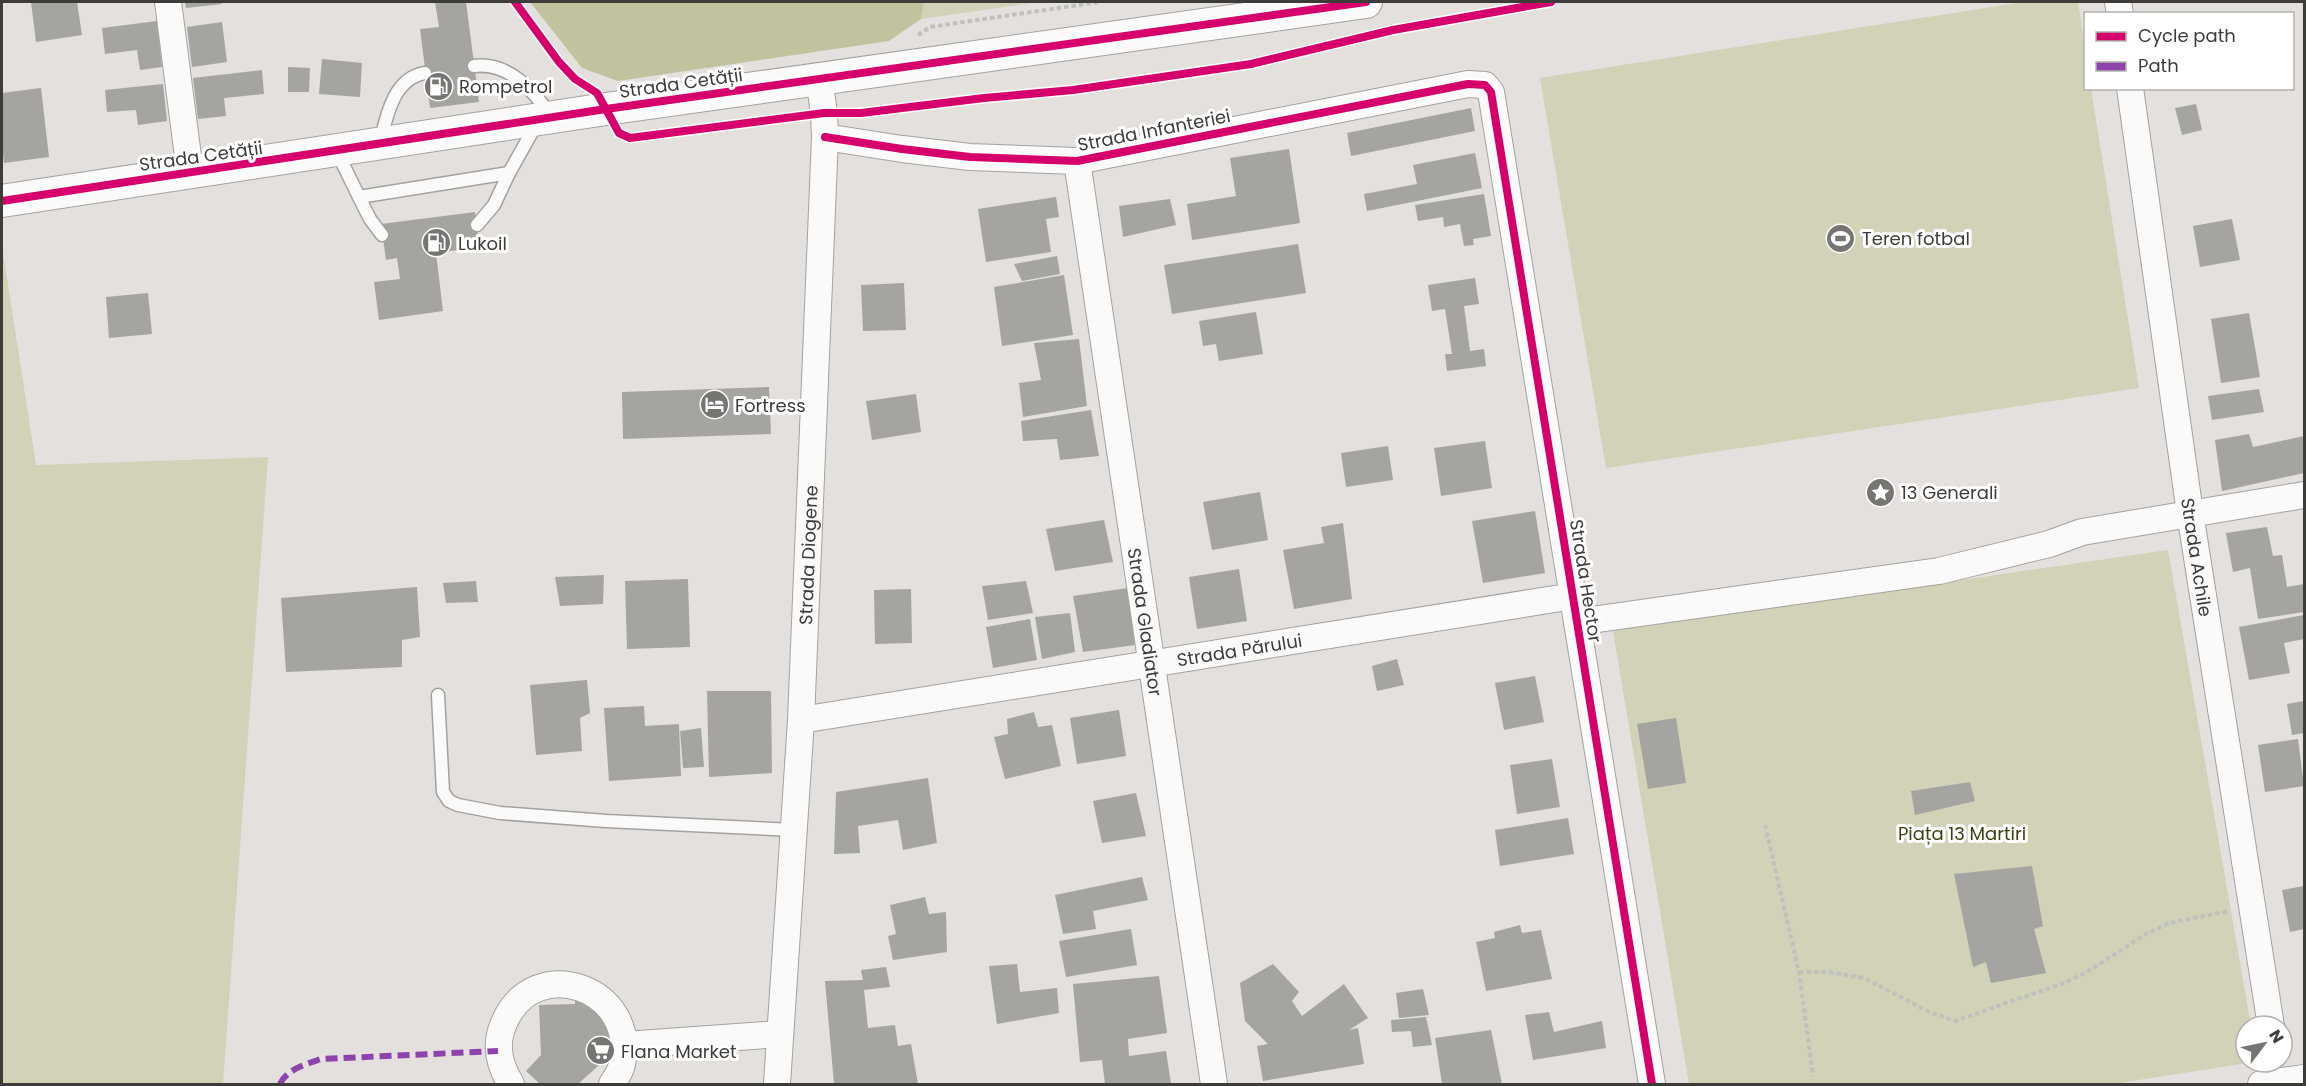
<svg xmlns="http://www.w3.org/2000/svg" width="2306" height="1086" font-family="Poppins,sans-serif">
<style>
.green{fill:#d1d2b8}
.forest{fill:#c1c29e}
.building{fill:#a5a4a1}
.lines{fill:none;stroke-linecap:round;stroke-linejoin:round}
.service-casing{stroke:#a4a29f;stroke-width:15}
.minor-casing{stroke:#a4a29f;stroke-width:28}
.tertiary-casing{stroke:#a4a29f;stroke-width:34}
.path{stroke:#c1c0bd;stroke-width:4;stroke-dasharray:4.5 3;stroke-linecap:butt}
.service{stroke:#fbfafa;stroke-width:12}
.minor{stroke:#fbfafa;stroke-width:26}
.tertiary{stroke:#fbfafa;stroke-width:32}
.quiet{stroke:#8e44ad;stroke-width:6;stroke-dasharray:12 6;stroke-linecap:butt}
.cycleway-casing{stroke:#fff;stroke-width:11}
.cycleway{stroke:#d6006c;stroke-width:8}
.labels{text-anchor:middle;dominant-baseline:central;stroke-width:6;stroke-linejoin:round;paint-order:stroke}
.street-label{font-size:18px;fill:#3d3c39;stroke:#fff}
.poi-label{font-size:18px;fill:#3d3c39;stroke:#fff;text-anchor:start}
.park-label{font-size:18px;fill:#3e400f;stroke:#fff}
</style>
<rect width="100%" height="100%" fill="#e3e0dd"/>
<g class="green">
<path d="M924,2H1039L921,19Z"/>
<path d="M2023,2H2078L2085,50L2086,88L2091,89L2139,388L1606,468L1540,78Z"/>
<path d="M2,246L36,465L268,457L223,1084H2Z"/>
<path d="M2168,550L2251,1026H2246V1062H2254L2113,1084H1689L1613,631Z"/>
</g>
<path class="forest" d="M530,2H924L921,19L889,41L618,81L582,68Z"/>
<g class="building">
<path d="M31,2H77L82,35L36,42Z"/>
<path d="M185,2H222V4L186,8Z"/>
<path d="M435,2H466L479,102L430,108L420,29L439,27Z"/>
<path d="M157,21L162,67L140,70L137,50L105,54L102,28Z"/>
<path d="M222,22L227,62L192,67L187,27Z"/>
<path d="M322,59L362,63L360,97L319,94Z"/>
<path d="M288,67L310,68L309,92H288Z"/>
<path d="M262,70L264,94L224,98L226,116L198,119L193,78Z"/>
<path d="M163,84L167,121L138,125L136,110L107,112L105,90Z"/>
<path d="M41,88L49,157L4,163L2,145V93Z"/>
<path d="M2196,104L2202,130L2182,135L2175,108Z"/>
<path d="M1471,108L1475,131L1351,156L1347,133Z"/>
<path d="M1289,149L1300,223L1192,240L1187,204L1236,196L1230,158Z"/>
<path d="M1475,153L1482,188L1367,211L1364,194L1417,184L1413,165Z"/>
<path d="M1484,194L1491,236L1473,239L1474,245L1464,246L1460,224L1444,227L1443,217L1418,221L1415,205Z"/>
<path d="M1056,197L1059,217L1046,219L1051,252L986,262L978,209Z"/>
<path d="M1170,199L1176,225L1123,237L1119,206Z"/>
<path d="M475,212L480,247L436,253L443,311L379,320L374,282L400,279L397,258L386,260L381,224Z"/>
<path d="M2232,219L2240,260L2200,267L2193,226Z"/>
<path d="M1298,244L1306,293L1172,314L1164,265Z"/>
<path d="M1057,256L1060,274L1022,281L1014,264Z"/>
<path d="M1064,275L1073,335L1002,346L994,287Z"/>
<path d="M1475,278L1479,304L1464,306L1470,351L1484,349L1486,366L1447,371L1445,354H1452L1445,309L1432,311L1428,285Z"/>
<path d="M904,283L906,330L863,331L861,285Z"/>
<path d="M148,293L152,334L109,338L106,297Z"/>
<path d="M1256,312L1263,354L1219,361L1216,344L1203,346L1199,321Z"/>
<path d="M2249,313L2260,377L2221,383L2211,319Z"/>
<path d="M1079,339L1087,406L1023,417L1019,383L1041,380L1034,343Z"/>
<path d="M769,387L771,434L623,439L622,392Z"/>
<path d="M2259,389L2264,412L2212,420L2208,396Z"/>
<path d="M916,394L921,432L872,440L866,401Z"/>
<path d="M1091,410L1099,456L1060,460L1057,439L1023,441L1021,421Z"/>
<path d="M2249,434L2253,447L2304,436V473L2222,491L2215,440Z"/>
<path d="M1485,441L1492,488L1441,496L1434,448Z"/>
<path d="M1388,446L1393,480L1346,487L1341,453Z"/>
<path d="M1260,492L1268,540L1212,550L1203,502Z"/>
<path d="M1535,511L1545,573L1483,583L1472,521Z"/>
<path d="M1104,520L1113,562L1055,571L1046,529Z"/>
<path d="M1343,523L1352,599L1294,609L1283,550L1324,543L1321,527Z"/>
<path d="M2267,527L2273,556L2282,555L2287,587L2304,584V612L2258,619L2250,568L2233,572L2226,533Z"/>
<path d="M1239,569L1247,621L1197,629L1189,577Z"/>
<path d="M604,575L603,604L560,606L555,577Z"/>
<path d="M688,579L690,647L627,649L625,581Z"/>
<path d="M476,581L478,602L446,603L443,583Z"/>
<path d="M1026,581L1033,613L988,620L982,586Z"/>
<path d="M417,587L420,637L402,640V667L286,672L281,598Z"/>
<path d="M1128,588L1135,645L1083,652L1073,596Z"/>
<path d="M911,589L912,643L875,644L874,590Z"/>
<path d="M1070,613L1075,652L1042,659L1035,617Z"/>
<path d="M2304,615V639L2284,643L2290,673L2249,680L2239,627Z"/>
<path d="M1030,619L1037,660L993,668L986,627Z"/>
<path d="M1397,659L1404,685L1377,691L1372,666Z"/>
<path d="M1535,676L1544,722L1504,730L1495,683Z"/>
<path d="M587,680L590,713L580,718L582,751L536,755L530,685Z"/>
<path d="M707,691H771L772,773L709,777Z"/>
<path d="M2304,701V733L2292,735L2287,704Z"/>
<path d="M644,706L645,726L679,724L681,776L609,781L604,708Z"/>
<path d="M1119,710L1126,756L1077,764L1070,718Z"/>
<path d="M1034,712L1038,727L1052,725L1061,766L1005,779L994,737L1008,734L1007,719Z"/>
<path d="M1676,718L1686,783L1648,789L1637,724Z"/>
<path d="M701,728L704,767L683,768L680,731Z"/>
<path d="M2298,739L2304,786L2265,792L2258,745Z"/>
<path d="M1552,759L1560,807L1517,814L1510,765Z"/>
<path d="M928,778L937,843L903,850L898,820L858,826L860,853L834,854L836,792Z"/>
<path d="M1970,782L1975,801L1915,815L1911,791Z"/>
<path d="M1136,793L1146,836L1102,843L1093,801Z"/>
<path d="M1568,818L1574,854L1500,866L1495,830Z"/>
<path d="M2032,866L2043,926L2034,929L2046,973L1991,983L1986,962L1973,967L1954,874Z"/>
<path d="M1142,877L1148,900L1093,911L1096,929L1063,934L1055,895Z"/>
<path d="M2304,886V929L2290,932L2282,890Z"/>
<path d="M925,897L929,914L946,912L947,952L893,960L888,936L896,934L890,905Z"/>
<path d="M1520,925L1522,933L1541,930L1552,979L1486,991L1476,942L1495,938L1494,932Z"/>
<path d="M1131,929L1137,965L1066,977L1059,941Z"/>
<path d="M1017,964L1020,992L1057,988L1059,1013L997,1024L989,966Z"/>
<path d="M1273,964L1299,992L1292,1001L1302,1016L1344,984L1368,1018L1349,1030L1358,1028L1364,1064L1263,1081L1257,1046L1268,1044L1245,1021L1240,983Z"/>
<path d="M886,967L890,987L864,990L868,1028L895,1025L898,1046L911,1044L918,1084H834L825,981L863,980L861,970Z"/>
<path d="M1159,976L1167,1033L1128,1039L1129,1056L1166,1051L1171,1084H1105L1102,1060L1080,1062L1073,984Z"/>
<path d="M1423,989L1429,1015L1399,1018L1396,993Z"/>
<path d="M575,995L596,1002L618,1056L599,1065L578,1084H540L526,1071L541,1055L539,1005L575,1004Z"/>
<path d="M1549,1012L1554,1032L1602,1021L1606,1048L1533,1060L1525,1015Z"/>
<path d="M1426,1017L1432,1045L1413,1047L1411,1031L1392,1032L1391,1020Z"/>
<path d="M1491,1030L1502,1084H1442L1435,1038Z"/>
</g>
<g class="lines">
<defs>
<g id="service">
<path d="M474,66C509,62 533,90 551,116"/>
<path d="M380,143C386,118 393,78 425,73"/>
<path d="M337,152L359,197L509,173L537,123"/>
<path d="M359,197L370,219L382,235"/>
<path d="M477,225L494,205L509,173"/>
<path d="M438,695L443,792L449,801L458,805L500,813L606,821L793,830"/>
</g>
<g id="minor">
<path d="M168,2L190,172"/>
<path d="M2118,2L2120,14"/>
<path id="s1" d="M2130,88L2190,513L2271,1026"/>
<path d="M825,137L902,149L970,157L1077,161L1468,84L1485,85L1491,92L1652,1084"/>
<path id="s2" d="M1077,161L1214,1084"/>
<path d="M1577,622L1939,571L2049,544L2082,532L2304,495"/>
<path id="s3" d="M801,720L1573,596"/>
<path d="M625,1045L780,1034"/>
<path d="M511,1084C499,1065 494,1045 504,1023C534,951 639,988 622,1064C621,1071 616,1078 612,1084"/>
<path id="s4" d="M777,1084L801,720L825,137L824,113L819,78"/>
<path d="M2261,1084L2304,1078"/>
</g>
<path id="tertiary" d="M2,201L606,109L1366,2"/>
</defs>
<use href="#service" class="service-casing"/>
<use href="#minor" class="minor-casing"/>
<use href="#tertiary" class="tertiary-casing"/>
<g class="path">
<path d="M918,35L930,27L1099,2"/>
<path d="M1765,825L1799,972L1813,1076"/>
<path d="M1799,972H1829L1864,978L1929,1012L1955,1021L2064,983L2087,972L2146,934L2169,923L2229,911"/>
</g>
<use href="#service" class="service"/>
<use href="#minor" class="minor"/>
<use href="#tertiary" class="tertiary"/>
<path class="quiet" d="M280,1084C287,1069 306,1064 321,1059L498,1051"/>
<defs>
<g id="cycleway">
<path d="M515,2L559,62L575,79L597,93L619,133L630,138L824,113H861L984,98L1073,90L1251,64L1393,30L1551,2"/>
<path d="M825,137L902,149L970,157L1077,161L1468,84L1485,85L1491,92L1652,1084"/>
<path d="M2,201L606,109L1366,2"/>
</g>
</defs>
<use href="#cycleway" class="cycleway-casing"/>
<use href="#cycleway" class="cycleway"/>
</g>
<defs>
<symbol id="fuel-disc" viewBox="-11 -11 22 22"><circle r="9.5" fill="#777572" stroke="#fff"/><path d="M-5.5-6h7V0h2V4h1.3V-2.5L3-4.5l.8-.8L6-3V5H2.5V1h-1V6h-7ZM-4.2-4.7v3.2H.2V-4.7Z" fill="#fff"/></symbol>
<symbol id="stadium-disc" viewBox="-11 -11 22 22"><circle r="9.5" fill="#777572" stroke="#fff"/><path d="M0-5a6.5 5 0 1 0 0 10a6.5 5 0 1 0 0-10ZM-3.5-1.8h7v3.6h-7Z" fill="#fff"/></symbol>
<symbol id="hotel-disc" viewBox="-11 -11 22 22"><circle r="9.5" fill="#777572" stroke="#fff"/><path d="M-6-4.5h1.5V1H6V5H4.5V3h-9V5H-6ZM-4 0a1.8 1.8 0 1 1 3.6 0ZM.5 0V-2.5h3Q6-2.5 6 0Z" fill="#fff"/></symbol>
<symbol id="sight-disc" viewBox="-11 -11 22 22"><circle r="9.5" fill="#777572" stroke="#fff"/><path d="M0-6L1.8-2.2L6-1.7L2.9 1.2L3.7 5.4L0 3.3L-3.7 5.4L-2.9 1.2L-6-1.7L-1.8-2.2Z" fill="#fff"/></symbol>
<symbol id="supermarket-disc" viewBox="-11 -11 22 22"><circle r="9.5" fill="#777572" stroke="#fff"/><path d="M-6-5.5h2.5l.6 2H6L4.5 2H-2.5L-4.4-4H-6ZM-1.5 3.2a1.3 1.3 0 1 0 .1 0ZM3 3.2a1.3 1.3 0 1 0 .1 0Z" fill="#fff"/></symbol>
</defs>
<g fill-rule="evenodd">
<use href="#fuel-disc" x="422" y="70" width="33" height="33"/>
<use href="#stadium-disc" x="1824" y="222" width="33" height="33"/>
<use href="#fuel-disc" x="420" y="226" width="33" height="33"/>
<use href="#hotel-disc" x="698" y="388" width="33" height="33"/>
<use href="#sight-disc" x="1864" y="476" width="33" height="33"/>
<use href="#supermarket-disc" x="584" y="1034" width="33" height="33"/>
</g>
<g class="labels">
<g class="street-label">
<text transform="translate(681 83) rotate(-8)">Strada Cetății</text>
<text transform="translate(1154 130) rotate(-11)">Strada Infanteriei</text>
<text transform="translate(201 156) rotate(-8)">Strada Cetății</text>
<text stroke="none"><textPath href="#s4" startOffset="530">Strada Diogene</textPath></text>
<text stroke="none"><textPath href="#s1" startOffset="474">Strada Achile</textPath></text>
<text transform="translate(1586 581) rotate(81)">Strada Hector</text>
<text stroke="none"><textPath href="#s2" startOffset="466">Strada Gladiator</textPath></text>
<text stroke="none"><textPath href="#s3" startOffset="444">Strada Părului</textPath></text>
</g>
<g class="poi-label">
<text x="459" y="86">Rompetrol</text>
<text x="1862" y="238">Teren fotbal</text>
<text x="458" y="243">Lukoil</text>
<text x="735" y="405">Fortress</text>
<text x="1901" y="492">13 Generali</text>
<text x="621" y="1051">Flana Market</text>
</g>
<g class="park-label">
<text x="1962" y="833">Piața 13 Martiri</text>
</g>
</g>
<rect width="2306" height="1086" fill="none" stroke="#3d3c39" stroke-width="6"/>
<rect x="2084" y="12" width="210" height="78" fill="#ffffff" stroke="#b1b1b0" stroke-width="1.5"/>
<rect x="2096" y="32" width="30" height="9" fill="#d6006c" stroke="#b1b1b0" stroke-width="1.5"/>
<text x="2138" y="42" font-size="18" fill="#3d3c39">Cycle path</text>
<rect x="2096" y="62" width="30" height="9" fill="#8e44ad" stroke="#b1b1b0" stroke-width="1.5"/>
<text x="2138" y="72" font-size="18" fill="#3d3c39">Path</text>
<g transform="translate(2264 1044) rotate(58)"><circle r="28" fill="#ffffff" stroke="#b1b1b0" stroke-width="1.5"/>
<path d="M0-4.5L10 22L0 15L-10 22Z" fill="#777572"/>
<text y="-9" font-size="16" font-weight="bold" text-anchor="middle" fill="#3d3c39">N</text>
</g>
</svg>
